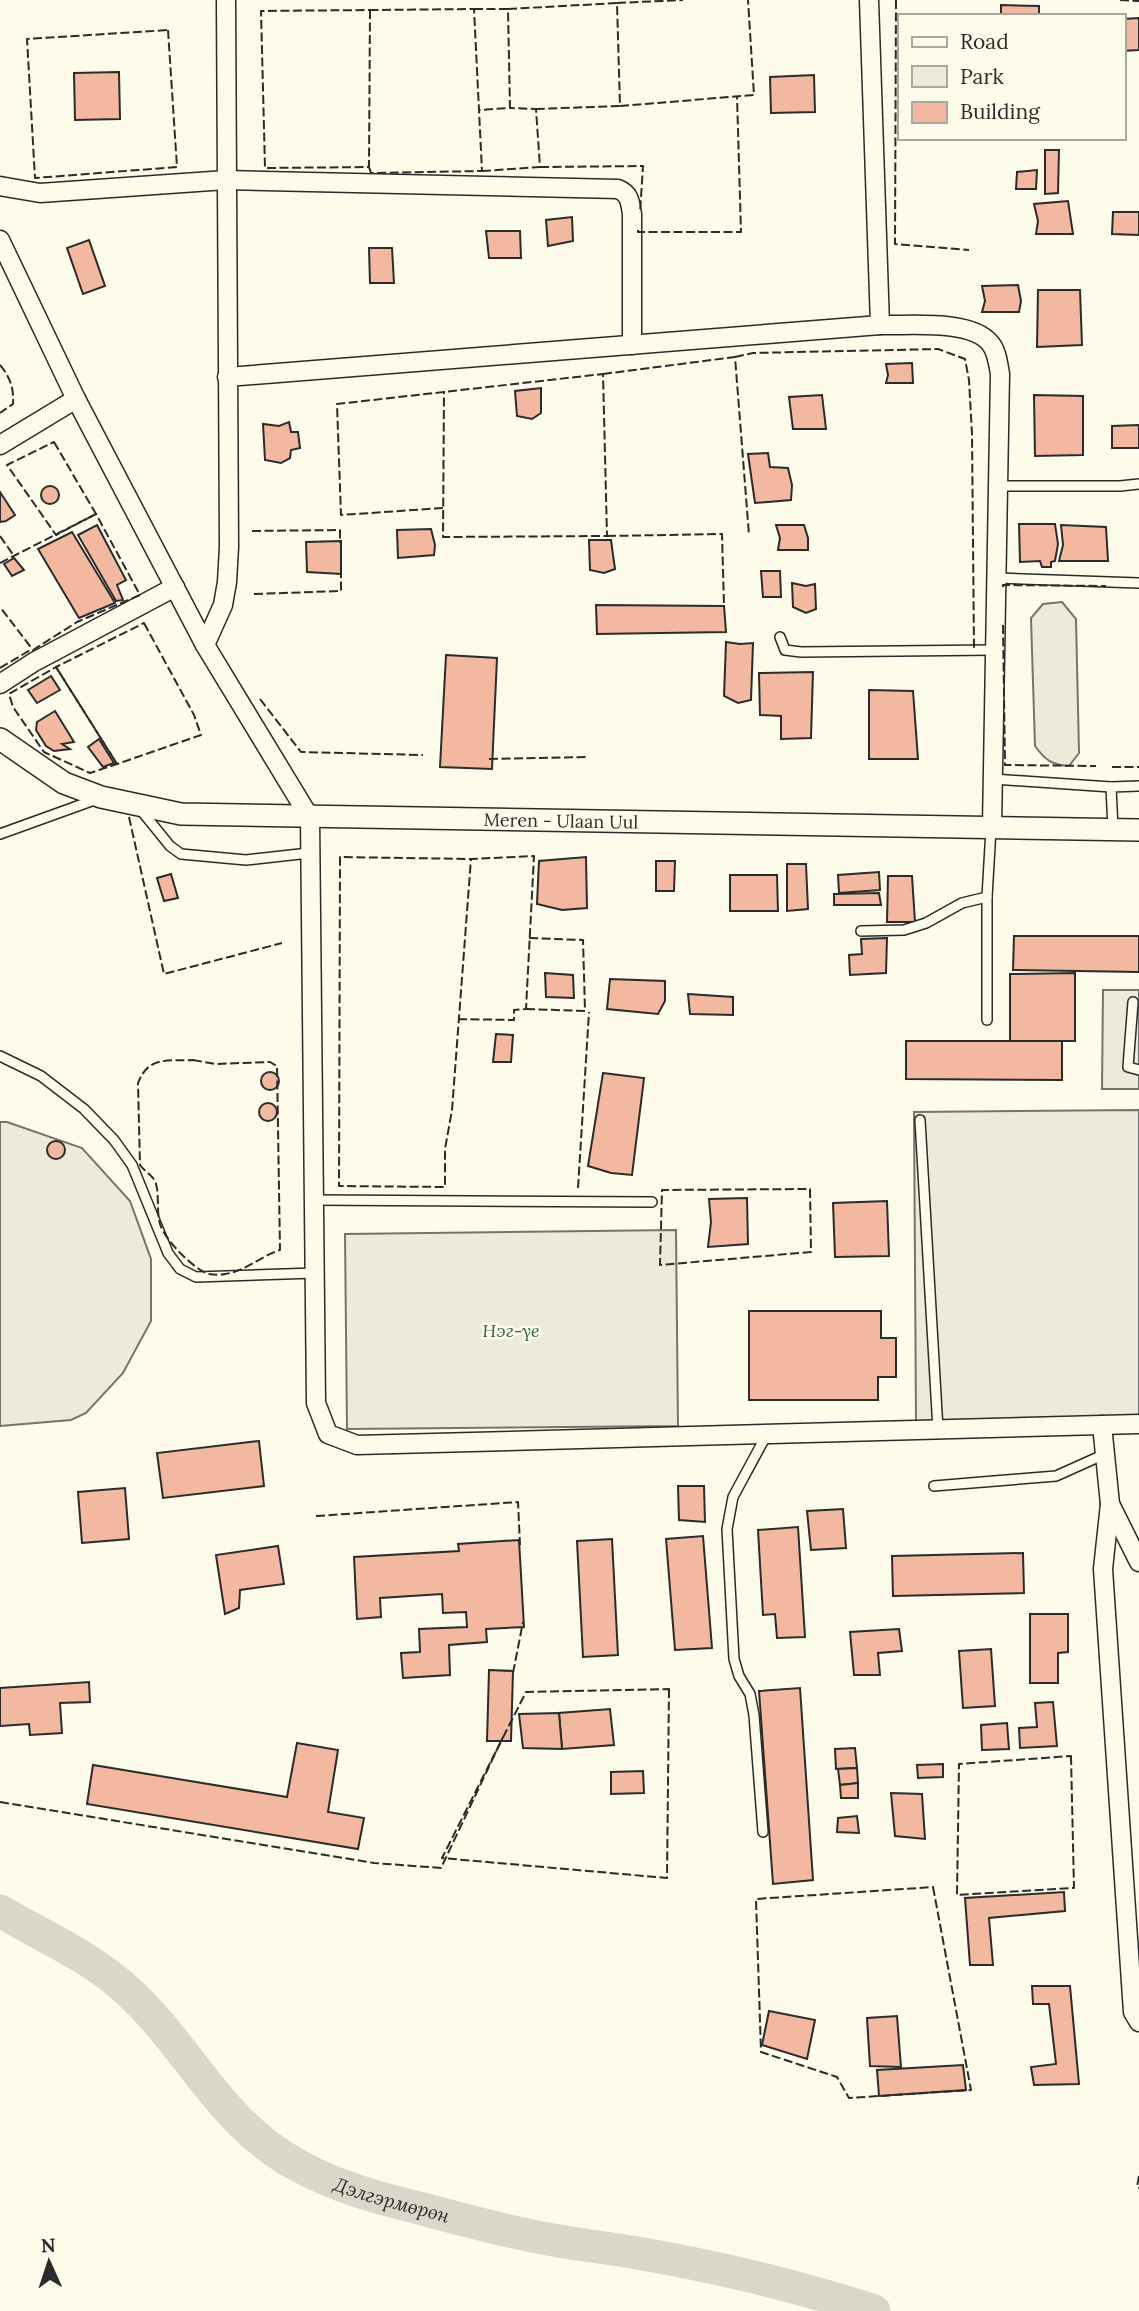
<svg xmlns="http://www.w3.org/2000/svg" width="1139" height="2311" font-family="Lora,serif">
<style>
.green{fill:#ecebdb;stroke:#74746e;stroke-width:2}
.parking{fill:#eceadb;stroke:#74746e;stroke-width:2}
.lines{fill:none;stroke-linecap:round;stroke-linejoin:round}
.river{stroke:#d8d7c9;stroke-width:33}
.building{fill:#f2b8a0;stroke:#2b2b2b;stroke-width:2}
.service-casing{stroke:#2b2b2b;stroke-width:12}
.minor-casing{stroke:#2b2b2b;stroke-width:21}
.tertiary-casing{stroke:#2b2b2b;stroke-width:24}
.service{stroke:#fdfbea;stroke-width:9}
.minor{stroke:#fdfbea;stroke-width:18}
.tertiary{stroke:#fdfbea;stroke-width:21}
.fence{stroke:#2b2b2b;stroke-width:2;stroke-dasharray:9 3.5;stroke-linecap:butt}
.labels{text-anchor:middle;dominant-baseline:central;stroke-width:5;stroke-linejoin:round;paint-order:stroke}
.street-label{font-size:18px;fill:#2b2b2b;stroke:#fdfbea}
.park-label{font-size:18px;font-style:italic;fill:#34623c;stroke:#fdfbea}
.water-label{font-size:19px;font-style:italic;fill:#2b2b2b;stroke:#fdfbea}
</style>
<rect width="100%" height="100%" fill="#fdfbea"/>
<g class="green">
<path d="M1062,602L1076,619L1079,753L1069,766C1052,765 1045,760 1035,746L1031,618L1043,604Z"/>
<path d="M0,1122H7L82,1148L130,1201L151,1259V1321L123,1373L86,1413L71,1420L0,1426Z"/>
<path d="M676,1230L678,1426L347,1429L345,1234Z"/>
</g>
<g class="parking">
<path d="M1103,990H1139V1089H1102Z"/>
<path d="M1139,1110V1421L916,1422L914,1112Z"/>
</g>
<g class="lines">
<path class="river" id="s1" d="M0,1911C44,1937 92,1957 130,1993C192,2051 220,2124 299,2166C337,2187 378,2198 419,2208C463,2220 508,2232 553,2240C581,2245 609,2248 637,2253C718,2267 796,2285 874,2311"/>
</g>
<g class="building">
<path d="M1001,5L1039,6V16H1001Z"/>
<path d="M1139,18V50L1123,51V19Z"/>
<path d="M119,72L120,119L75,120L74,73Z"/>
<path d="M814,75L815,112L771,113L770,77Z"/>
<path d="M1045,150H1059L1058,193L1045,194Z"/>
<path d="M1037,170L1036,189H1016L1017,172Z"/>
<path d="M1068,201L1073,234H1036L1038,221L1034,204Z"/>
<path d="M1113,212H1139V235L1112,234Z"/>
<path d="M572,217L573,241L548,246L546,220Z"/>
<path d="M486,231H520L521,258H489Z"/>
<path d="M89,240L105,286L83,294L67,248Z"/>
<path d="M369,248H392L394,283H370Z"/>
<path d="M1018,285L1021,301L1019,312H982L985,301L982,286Z"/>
<path d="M1038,290H1080L1082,345L1037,347Z"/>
<path d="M912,363L913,383H886L888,375L886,364Z"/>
<path d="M541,388V413L532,419L517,416L515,391Z"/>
<path d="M822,395L826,429H793L789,397Z"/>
<path d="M1034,395L1083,396V455L1035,456Z"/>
<path d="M289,422L291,432H298L300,448L291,450L290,458L281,463L265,460L263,424L279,426Z"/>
<path d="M1139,425V448H1112V426Z"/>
<path d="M768,453L770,467L788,468L792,485L791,500L755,503L748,454Z"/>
<circle cx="50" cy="495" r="9"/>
<path d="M0,492L15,515L6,521L0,522Z"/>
<path d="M1019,524H1055L1058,544L1055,561L1051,562V567H1042L1040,561L1020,562Z"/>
<path d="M97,525L126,580L117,585L123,600L116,601L78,535Z"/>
<path d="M776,525H804L808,538V550H778L780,538Z"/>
<path d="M1061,525L1106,527L1108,561H1059L1063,545Z"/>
<path d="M431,529L435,545L434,555L398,558L397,530Z"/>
<path d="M72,532L115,603L79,618L38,549Z"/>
<path d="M589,540H611L615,569L604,573L590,570Z"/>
<path d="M341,541V574L307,572L306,542Z"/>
<path d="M14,558L24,570L12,576L4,564Z"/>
<path d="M761,571H780L781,597H763Z"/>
<path d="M792,583L806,586L815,584L816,609L806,613L793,607Z"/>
<path d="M596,605L724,606L726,632L597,634Z"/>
<path d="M726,642L740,644L753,643L751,700L738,703L724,696Z"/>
<path d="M446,655L497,658L492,769L440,767Z"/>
<path d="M813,672L811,738L781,739V716L760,715L759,673Z"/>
<path d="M51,676L60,690L37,703L28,690Z"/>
<path d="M869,690L913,691L918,759H869Z"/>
<path d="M55,711L74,742L62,744L70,749L54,751L46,746L36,730L37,722Z"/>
<path d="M99,739L114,763L103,767L88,747Z"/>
<path d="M586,857L587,908L562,910L537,904L539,861Z"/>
<path d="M656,861H675L674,891H656Z"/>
<path d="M787,864H806L808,909L787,911Z"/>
<path d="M879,872L880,890L839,893L838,875Z"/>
<path d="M171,874L178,898L164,901L157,878Z"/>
<path d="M730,875H777L778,911H730Z"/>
<path d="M888,876H912L915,922H887Z"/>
<path d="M879,893L881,905H834V894Z"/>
<path d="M1014,936H1139V972L1013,970Z"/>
<path d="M887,938L886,973L850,975L849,955L862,954L861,939Z"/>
<path d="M545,973L573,975L574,998L546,997Z"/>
<path d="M1075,973V1041H1010V974Z"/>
<path d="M610,979L665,981V1001L658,1014L607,1009Z"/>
<path d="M688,994L733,997V1015L690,1014Z"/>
<path d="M496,1034L513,1035L511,1062H493Z"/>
<path d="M906,1041H1062V1080L906,1079Z"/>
<circle cx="270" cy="1081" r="9"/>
<path d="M603,1073L644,1078L632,1175L611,1173L588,1166Z"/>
<circle cx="268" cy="1112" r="9"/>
<circle cx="56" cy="1150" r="9"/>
<path d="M747,1198L748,1244L708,1247L711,1222L709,1199Z"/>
<path d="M887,1201L889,1256L835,1257L833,1203Z"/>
<path d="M749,1311H881V1338H896V1377H878V1400H749Z"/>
<path d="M259,1441L264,1486L163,1498L157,1453Z"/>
<path d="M678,1486H704L705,1522L679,1520Z"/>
<path d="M125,1488L129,1539L82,1543L78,1492Z"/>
<path d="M843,1509L846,1548L811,1550L807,1511Z"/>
<path d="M798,1527L805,1637L777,1638L775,1614L763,1615L758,1530Z"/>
<path d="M703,1536L712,1648L675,1650L666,1539Z"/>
<path d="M612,1539L618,1655L583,1657L577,1541Z"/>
<path d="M519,1540L524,1627L486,1629L487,1642L449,1645L450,1675L403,1678L401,1653L420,1652L419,1629L467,1627L466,1612L443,1613L442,1594L380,1598L381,1617L357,1619L354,1557L459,1551L458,1544Z"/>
<path d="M278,1546L284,1584L240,1590L239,1608L225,1614L216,1555Z"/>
<path d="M1023,1553L1024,1593L893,1596L892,1556Z"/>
<path d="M1030,1614H1068V1652L1058,1653V1683H1030Z"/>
<path d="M899,1629L902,1651L878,1653L880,1675H854L850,1632Z"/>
<path d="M991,1649L995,1706L963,1708L959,1651Z"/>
<path d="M489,1670L513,1671L511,1741H487Z"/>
<path d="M89,1682L90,1702L60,1703L62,1733L30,1735L29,1724L0,1726V1688Z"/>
<path d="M800,1688L813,1880L773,1884L759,1691Z"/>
<path d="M1053,1702L1057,1746L1020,1748L1019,1728L1037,1727L1035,1703Z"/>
<path d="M610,1709L614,1745L562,1749L559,1713Z"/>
<path d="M559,1713L562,1749L523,1748L519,1714Z"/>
<path d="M1007,1723L1009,1749L982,1750L981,1725Z"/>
<path d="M297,1743L338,1750L328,1812L364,1818L358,1849L87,1804L93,1765L287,1797Z"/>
<path d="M855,1748L857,1768L836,1769L835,1749Z"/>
<path d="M943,1764V1777L918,1778L917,1765Z"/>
<path d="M857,1768L858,1783L840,1785L838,1769Z"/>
<path d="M643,1771L644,1793L611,1794V1772Z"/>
<path d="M858,1783V1798H841L840,1785Z"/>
<path d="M891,1793L922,1794L925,1839L895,1836Z"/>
<path d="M857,1816L859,1833L837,1832L838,1818Z"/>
<path d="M1064,1892L1065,1911L989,1918L993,1965H970L965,1898Z"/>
<path d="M1032,1986H1070L1079,2084L1034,2085L1031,2067L1056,2064L1049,2004H1033Z"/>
<path d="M769,2011L815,2020L807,2059L762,2045Z"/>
<path d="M897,2016L901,2067L870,2066L867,2018Z"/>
<path d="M963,2065L966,2090L879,2096L877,2070Z"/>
</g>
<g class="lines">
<defs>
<g id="service">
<path d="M998,486H1120L1139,484"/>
<path d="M997,578L1139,583"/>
<path d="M780,637L785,650L801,652L994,650"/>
<path d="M994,779L1111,787"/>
<path d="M140,809L170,846L181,854L246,860L309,853"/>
<path d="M1113,829L1111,787L1139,786"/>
<path d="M0,834L97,799"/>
<path d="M861,931L904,930L926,923L962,903L987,897L991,829"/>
<path d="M1133,1002L1128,1067L1139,1070"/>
<path d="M987,1020V897"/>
<path d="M0,1056L41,1076L84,1109L114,1140L132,1165L168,1253L180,1269L196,1277L315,1273"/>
<path d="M920,1120L938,1430"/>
<path d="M314,1200L652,1202"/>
<path d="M934,1486L1056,1476L1105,1454"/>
<path d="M763,1832L754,1715L750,1694L739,1676L734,1659L727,1529L733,1497L767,1434"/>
</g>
<g id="minor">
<path d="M869,0L880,325C909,326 971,319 990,343C997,351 998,363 1000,374L992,826"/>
<path d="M0,186L40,193L226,180L618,189C630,194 630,202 632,214V345"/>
<path d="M0,240L76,399L205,645L310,818L316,1403L328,1434L357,1445L1139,1424"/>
<path d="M227,377L880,325"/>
<path d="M0,445L76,399"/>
<path d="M205,645L223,605L227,582L229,547L226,0"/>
<path d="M0,684L34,662L175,587"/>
<path d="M1102,1425L1110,1504L1103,1569L1133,2012L1139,2022"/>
<path d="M1110,1504L1139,1562"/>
</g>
<g id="tertiary">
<path id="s2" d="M0,739L64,783L101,797L181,814L1139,830"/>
</g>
</defs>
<use href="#service" class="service-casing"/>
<use href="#minor" class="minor-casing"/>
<use href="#tertiary" class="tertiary-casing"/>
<use href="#service" class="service"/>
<use href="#minor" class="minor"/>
<use href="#tertiary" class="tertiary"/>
<g class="fence">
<path d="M896,0L895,244L969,250"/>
<path d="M1120,0L1139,1"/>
<path d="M617,3L683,0"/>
<path d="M474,9H508L510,108L479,110"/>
<path d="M508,9L617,3L620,106L536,109"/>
<path d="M370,10L369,167L265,168L261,11Z"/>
<path d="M168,30L177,167L35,178L27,39Z"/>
<path d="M620,106L754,95L748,0"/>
<path d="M369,167L371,173L482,171L474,9L370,10"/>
<path d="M540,167L643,166L640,213"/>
<path d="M482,171L540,167L536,109L510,108"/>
<path d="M638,230V232H741L737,96"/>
<path d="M735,357L753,353L938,349L965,359L969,380L972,434L974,648H972"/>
<path d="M0,365C10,377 14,388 13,404L0,413"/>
<path d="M603,374L735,357L749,535"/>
<path d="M54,442L96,514L56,535L7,465Z"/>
<path d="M443,508L341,515L337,404L603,374L607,536L443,537L444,391"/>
<path d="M252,531L340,530V543"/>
<path d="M0,536L14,556"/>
<path d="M607,536L722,534L724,606"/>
<path d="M0,563L96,514L140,595L77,622L33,650L0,607"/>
<path d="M1003,587V585L1106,586"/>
<path d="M254,594L341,591V571"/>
<path d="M144,623L194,715L201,735L117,764L56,667Z"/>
<path d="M1003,625L1005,765L1096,766"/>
<path d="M56,667L117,764L90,773L44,752L13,707L9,694Z"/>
<path d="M0,668L32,649"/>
<path d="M260,699L301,752L423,755"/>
<path d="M489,759L587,757"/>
<path d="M1112,767H1139"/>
<path d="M129,817L164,974L282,943"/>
<path d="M526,1009L585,1011L583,940L529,938"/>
<path d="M458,1019L514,1020V1010L526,1009L534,856L471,859L340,857L339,1186L445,1187V1149L452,1110L471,859"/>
<path d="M193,1060L215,1064L270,1062L277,1066L280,1250C261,1256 246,1271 225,1274C221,1275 214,1275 209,1274C194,1270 164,1239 160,1224C156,1211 160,1193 155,1181C152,1175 144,1171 140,1165L138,1083C148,1056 168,1061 193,1060Z"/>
<path d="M578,1188L589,1012"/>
<path d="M810,1189L811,1252L660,1265L662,1190Z"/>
<path d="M316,1516L518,1502L520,1545"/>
<path d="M513,1673L523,1622"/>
<path d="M669,1689L667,1878L442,1858L526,1692Z"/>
<path d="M1071,1756L1074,1888L957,1895L959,1764Z"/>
<path d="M0,1802L374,1863L441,1868L503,1737"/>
<path d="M933,1887L971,2090L849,2098L837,2077L761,2052L756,1899Z"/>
<path d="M1139,2176L1137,2187L1139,2188"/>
</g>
</g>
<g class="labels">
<g class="street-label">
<text stroke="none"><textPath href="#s2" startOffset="579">Meren - Ulaan Uul</textPath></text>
</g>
<g class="park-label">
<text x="511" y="1330">Нэг-үе</text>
</g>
<g class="water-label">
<text stroke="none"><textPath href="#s1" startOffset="497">Дэлгэрмөрөн</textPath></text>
</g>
</g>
<rect x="898" y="14" width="228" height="126" fill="#fdfbea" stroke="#a9a89e" stroke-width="2"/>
<rect x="912" y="37" width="35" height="10" fill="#fdfbea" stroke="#a9a89e" stroke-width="2"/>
<text x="960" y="49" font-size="21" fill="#2b2b2b">Road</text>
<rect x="912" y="66" width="35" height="21" fill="#ecebdb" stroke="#a9a89e" stroke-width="2"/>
<text x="960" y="84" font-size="21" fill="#2b2b2b">Park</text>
<rect x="912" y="102" width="35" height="21" fill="#f2b8a0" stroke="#a9a89e" stroke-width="2"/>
<text x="960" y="119" font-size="21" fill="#2b2b2b">Building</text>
<g transform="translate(49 2262) rotate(357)" stroke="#fdfbea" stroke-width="5" paint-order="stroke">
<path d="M0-5L12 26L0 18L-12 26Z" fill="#2b2b2b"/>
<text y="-10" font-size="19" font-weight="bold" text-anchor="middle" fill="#2b2b2b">N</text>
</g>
</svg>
